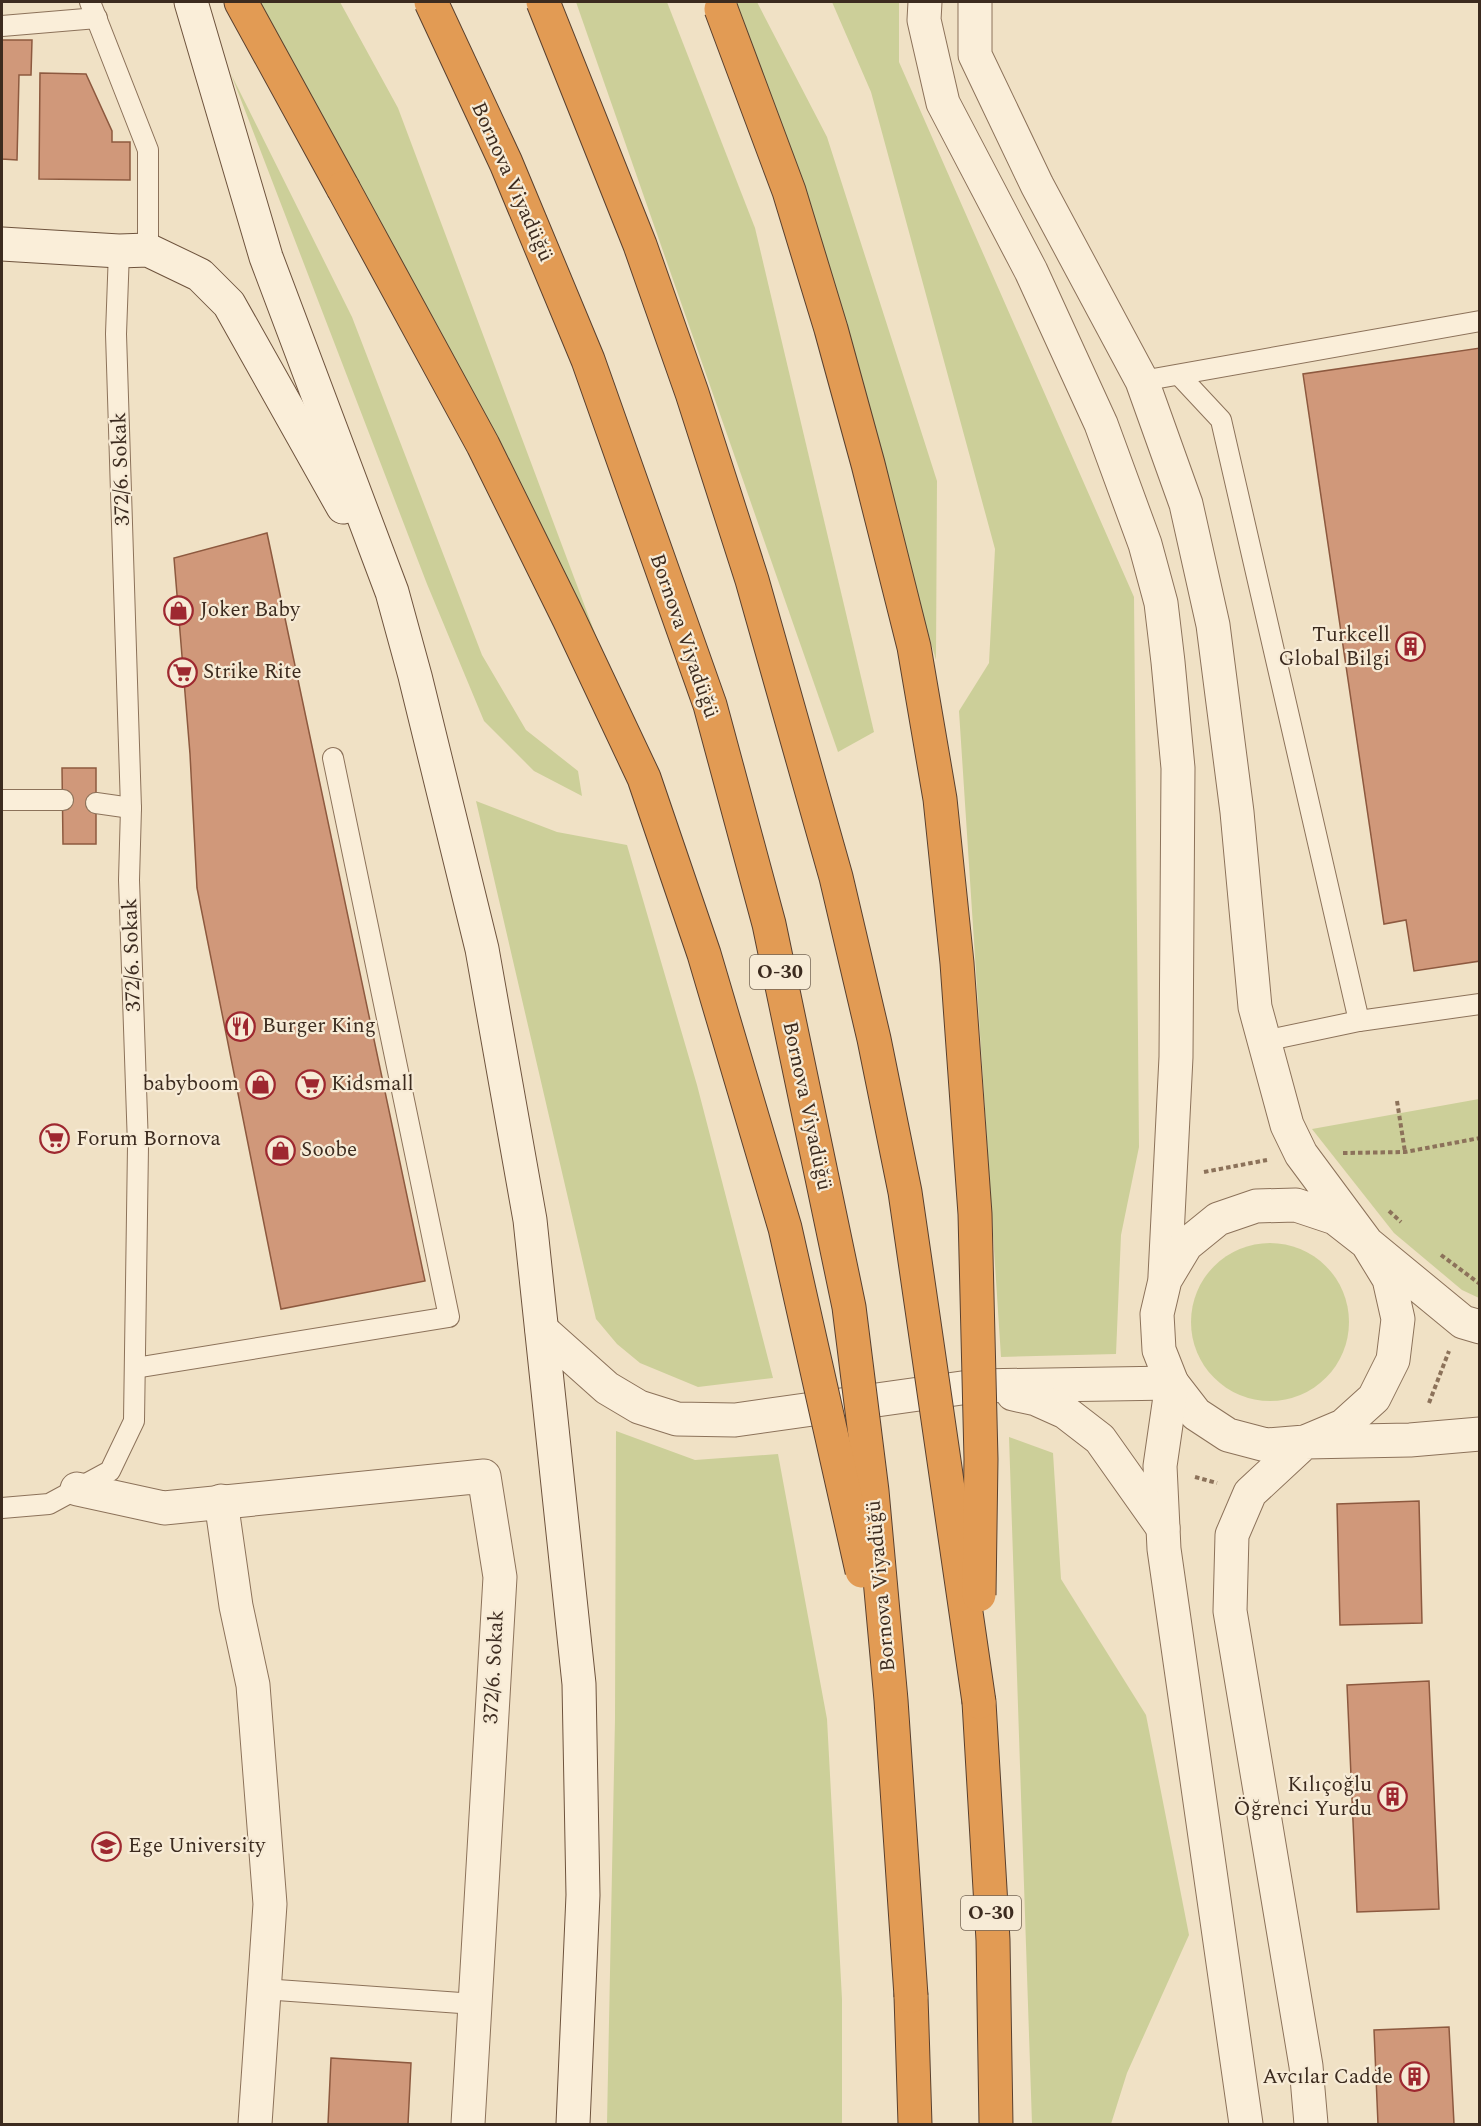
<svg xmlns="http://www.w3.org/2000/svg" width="1481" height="2126" font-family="Spectral,serif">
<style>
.green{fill:#cccf99}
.building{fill:#d0987a;stroke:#8d593f;stroke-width:1.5}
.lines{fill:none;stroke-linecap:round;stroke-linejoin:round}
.service-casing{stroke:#8c725a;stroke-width:22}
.minor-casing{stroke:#8c725a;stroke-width:35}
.tertiary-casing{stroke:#8c725a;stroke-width:35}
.secondary-casing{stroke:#6e533d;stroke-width:35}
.motorway-casing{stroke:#5a402e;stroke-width:35}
.path{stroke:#8c725a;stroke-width:4;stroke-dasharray:4.5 3;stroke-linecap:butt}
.service{stroke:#faeed9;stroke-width:20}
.minor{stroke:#faeed9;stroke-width:33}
.tertiary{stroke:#faeed9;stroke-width:33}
.secondary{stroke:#faeed9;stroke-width:33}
.motorway{stroke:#e29b54;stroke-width:33}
.motorway-bridge-casing{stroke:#5a402e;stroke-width:35;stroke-linecap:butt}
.motorway-bridge{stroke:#e29b54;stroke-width:33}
.labels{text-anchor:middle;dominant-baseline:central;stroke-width:4.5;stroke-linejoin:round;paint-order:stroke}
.shield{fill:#f7ebd6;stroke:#746556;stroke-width:1.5}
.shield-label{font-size:20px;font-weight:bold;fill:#3c2b1f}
.street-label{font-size:21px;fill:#3c2b1f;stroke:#f7ebd6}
.poi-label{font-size:21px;fill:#3c2b1f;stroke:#f7ebd6;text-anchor:start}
</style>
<rect width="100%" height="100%" fill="#f0e1c5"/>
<g class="green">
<path d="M259,2H340L398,108L623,708L439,328L338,154Z"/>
<path d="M576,2H667L755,228L874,732L838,752Z"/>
<path d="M731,2H757L827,137L937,481L936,660L901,542Z"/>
<path d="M832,2H899V62L1134,597L1139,1147L1121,1235L1116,1354L1001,1357L959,711L989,663L995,549L871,92Z"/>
<path d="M231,74L352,317L482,655L526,730L578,771L582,796L534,771L484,721L427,584Z"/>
<path d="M476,801L557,832L627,845L697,1085L773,1378L698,1387L640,1363L617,1344L596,1319Z"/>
<path d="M1479,1099H1480L1479,1298L1462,1290L1394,1233L1312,1129Z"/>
<circle cx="1270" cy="1322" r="79"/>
<path d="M616,1431L695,1460L778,1454L827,1719L842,1999V2124H607L615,1719Z"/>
<path d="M1009,1437L1053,1453L1061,1579L1146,1715L1189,1935L1127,2073L1111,2124H1032Z"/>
</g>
<g class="building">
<path d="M2,40H32L31,75H19L17,160L2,159Z"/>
<path d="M40,73L86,74L112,131V142H130V180L39,179Z"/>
<path d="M1480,348V961L1414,971L1406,920L1384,924L1303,374Z"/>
<path d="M267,533L425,1281L281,1309L197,888L190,754L174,558Z"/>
<path d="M62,768H96V844H63Z"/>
<path d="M1419,1501L1422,1623L1340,1625L1337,1504Z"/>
<path d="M1429,1681L1439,1909L1357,1912L1347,1685Z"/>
<path d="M1449,2027L1454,2124H1378L1374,2030Z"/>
<path d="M331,2058L411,2063L408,2124H328Z"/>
</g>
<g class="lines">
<defs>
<g id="service">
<path d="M90,2L148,150V250"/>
<path d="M2,26L97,18"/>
<path d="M1179,375L1221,420L1359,1021L1480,1004"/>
<path d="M1142,381L1480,321"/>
<path d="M2,800H63"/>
<path d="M96,803L131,808"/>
<path d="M1264,1041L1359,1021"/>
<path d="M135,1368L449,1317L333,758"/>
<path d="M2,1508L49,1504L110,1471L134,1421L138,1146L129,880L131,808L116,334L119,251"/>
<path d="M263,1989L475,2004"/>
</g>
<g id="minor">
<path d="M77,1489L164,1508L484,1476L500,1577L468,2124"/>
<path d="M221,1501L236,1606L253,1685L270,1904L255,2124"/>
</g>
<g id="tertiary">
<path d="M925,2L924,20L943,103L1031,271L1101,424L1145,544L1161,603L1168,662L1178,768L1176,1057L1165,1276"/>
<path d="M975,2V55L1037,185L1142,381L1186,504L1213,625L1237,812L1255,1007L1287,1125L1301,1154L1367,1243L1389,1279L1398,1319L1393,1360L1374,1398L1343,1426L1305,1442L1266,1445L1228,1435L1196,1414L1172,1383L1159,1350L1157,1314L1165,1280L1186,1245L1218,1219L1256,1206L1296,1205L1335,1218L1367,1243L1463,1322L1480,1327"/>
<path d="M542,1330L607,1388L639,1407L677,1419L735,1420L976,1386L1172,1383"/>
<path d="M1172,1383L1160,1466L1164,1549L1246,2124"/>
<path d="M1013,1394L1036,1399L1065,1412L1100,1439L1163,1528"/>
<path d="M1311,2124L1306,2066L1230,1611L1232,1535L1250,1493L1305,1442L1410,1440L1480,1434"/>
</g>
<g id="secondary">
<path d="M191,2L266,257L392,592L415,676L482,949L530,1220L579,1684L583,1895L573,2124"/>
<path d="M2,244L119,251L148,250L200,275L229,304L343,507"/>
</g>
<g id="motorway">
<path d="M241,2L343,188"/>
<path d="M979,1702L993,1940L996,2124"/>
<path d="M911,1996L915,2124"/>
</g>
</defs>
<use href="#service" class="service-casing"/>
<use href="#minor" class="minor-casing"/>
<use href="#tertiary" class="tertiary-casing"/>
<use href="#secondary" class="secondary-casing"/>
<use href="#motorway" class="motorway-casing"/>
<g class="path">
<path d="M1397,1101L1405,1152"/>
<path d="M1343,1153L1405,1152L1480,1138"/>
<path d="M1204,1172L1267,1160"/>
<path d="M1389,1211L1401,1222"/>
<path d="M1441,1255L1480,1284"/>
<path d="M1429,1403L1449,1351"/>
<path d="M1195,1477L1217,1483"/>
</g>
<use href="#service" class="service"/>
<use href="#minor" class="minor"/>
<use href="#tertiary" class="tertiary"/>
<use href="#secondary" class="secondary"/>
<use href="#motorway" class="motorway"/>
<defs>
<g id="motorway-bridge">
<path d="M431,2L506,163L588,360L710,705L769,924L849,1307L872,1491L891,1700L911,1996"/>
<path d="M543,2L640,245L692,393L752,580L836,877L874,1039L905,1192L979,1702"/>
<path d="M721,9L789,191L831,329L868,464L914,647L940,799L957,963L975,1214L981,1459L979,1595"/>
<path d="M343,188L483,445L569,619L644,778L704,954L785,1228L862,1571"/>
</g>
</defs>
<use href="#motorway-bridge" class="motorway-bridge-casing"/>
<use href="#motorway-bridge" class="motorway-bridge"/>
</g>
<defs>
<symbol id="shop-ring" viewBox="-11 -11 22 22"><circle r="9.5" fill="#f7ebd6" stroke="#9e2830" stroke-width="1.5"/><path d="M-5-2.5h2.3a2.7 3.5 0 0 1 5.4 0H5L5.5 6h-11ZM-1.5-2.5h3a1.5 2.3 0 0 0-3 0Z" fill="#9e2830"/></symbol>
<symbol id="building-ring" viewBox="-11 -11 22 22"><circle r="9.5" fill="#f7ebd6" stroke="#9e2830" stroke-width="1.5"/><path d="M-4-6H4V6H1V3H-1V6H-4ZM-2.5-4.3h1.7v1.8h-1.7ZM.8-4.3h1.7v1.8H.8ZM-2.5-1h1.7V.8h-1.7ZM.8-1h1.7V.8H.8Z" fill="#9e2830"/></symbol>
<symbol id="supermarket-ring" viewBox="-11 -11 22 22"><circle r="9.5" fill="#f7ebd6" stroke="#9e2830" stroke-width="1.5"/><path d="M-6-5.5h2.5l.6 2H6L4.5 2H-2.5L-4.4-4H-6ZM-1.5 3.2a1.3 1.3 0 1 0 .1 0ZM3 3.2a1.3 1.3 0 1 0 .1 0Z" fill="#9e2830"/></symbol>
<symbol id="restaurant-ring" viewBox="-11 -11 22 22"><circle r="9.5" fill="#f7ebd6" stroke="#9e2830" stroke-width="1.5"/><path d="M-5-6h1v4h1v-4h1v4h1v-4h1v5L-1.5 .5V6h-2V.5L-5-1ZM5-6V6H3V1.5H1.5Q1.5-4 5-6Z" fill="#9e2830"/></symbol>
<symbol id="university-ring" viewBox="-11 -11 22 22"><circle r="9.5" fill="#f7ebd6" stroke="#9e2830" stroke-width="1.5"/><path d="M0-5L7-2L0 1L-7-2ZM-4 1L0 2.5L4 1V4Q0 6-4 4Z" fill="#9e2830"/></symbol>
</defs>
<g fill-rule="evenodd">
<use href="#shop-ring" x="162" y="594" width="33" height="33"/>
<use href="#building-ring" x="1394" y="630" width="33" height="33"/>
<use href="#supermarket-ring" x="166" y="656" width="33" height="33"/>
<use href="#restaurant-ring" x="224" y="1010" width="33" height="33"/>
<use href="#shop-ring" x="244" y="1068" width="33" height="33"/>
<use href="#supermarket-ring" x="294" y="1068" width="33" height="33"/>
<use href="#supermarket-ring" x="38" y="1122" width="33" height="33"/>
<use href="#shop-ring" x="264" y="1134" width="33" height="33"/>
<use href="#building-ring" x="1376" y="1780" width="33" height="33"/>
<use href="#university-ring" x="90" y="1830" width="33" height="33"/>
<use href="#building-ring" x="1398" y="2060" width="33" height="33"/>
</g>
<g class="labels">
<g class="shield">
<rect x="750" y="955" width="60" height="34" rx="4.5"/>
<rect x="961" y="1896" width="60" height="34" rx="4.5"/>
</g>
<g class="shield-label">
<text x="780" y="972">O-30</text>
<text x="991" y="1913">O-30</text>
</g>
<g class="street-label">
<text transform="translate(512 182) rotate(66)">Bornova Viyadüğü</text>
<text transform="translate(121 469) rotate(-92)">372/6. Sokak</text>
<text transform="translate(684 636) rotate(71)">Bornova Viyadüğü</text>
<text transform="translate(132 955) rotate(-92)">372/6. Sokak</text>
<text transform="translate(807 1106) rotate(78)">Bornova Viyadüğü</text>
<text transform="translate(881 1586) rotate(-95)">Bornova Viyadüğü</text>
<text transform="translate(494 1667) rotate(-87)">372/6. Sokak</text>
</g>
<g class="poi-label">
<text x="200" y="610">Joker Baby</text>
<text x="1390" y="635" text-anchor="end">Turkcell<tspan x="1390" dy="24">Global Bilgi</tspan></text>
<text x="203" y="672">Strike Rite</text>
<text x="262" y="1026">Burger King</text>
<text x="239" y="1084" text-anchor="end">babyboom</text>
<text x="331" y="1084">Kidsmall</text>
<text x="76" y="1139">Forum Bornova</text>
<text x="301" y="1150">Soobe</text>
<text x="1372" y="1785" text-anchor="end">Kılıçoğlu<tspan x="1372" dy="24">Öğrenci Yurdu</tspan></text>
<text x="128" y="1846">Ege University</text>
<text x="1393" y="2077" text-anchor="end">Avcılar Cadde</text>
</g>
</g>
<rect width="1481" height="2126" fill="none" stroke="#3c2b1f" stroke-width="6"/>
</svg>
